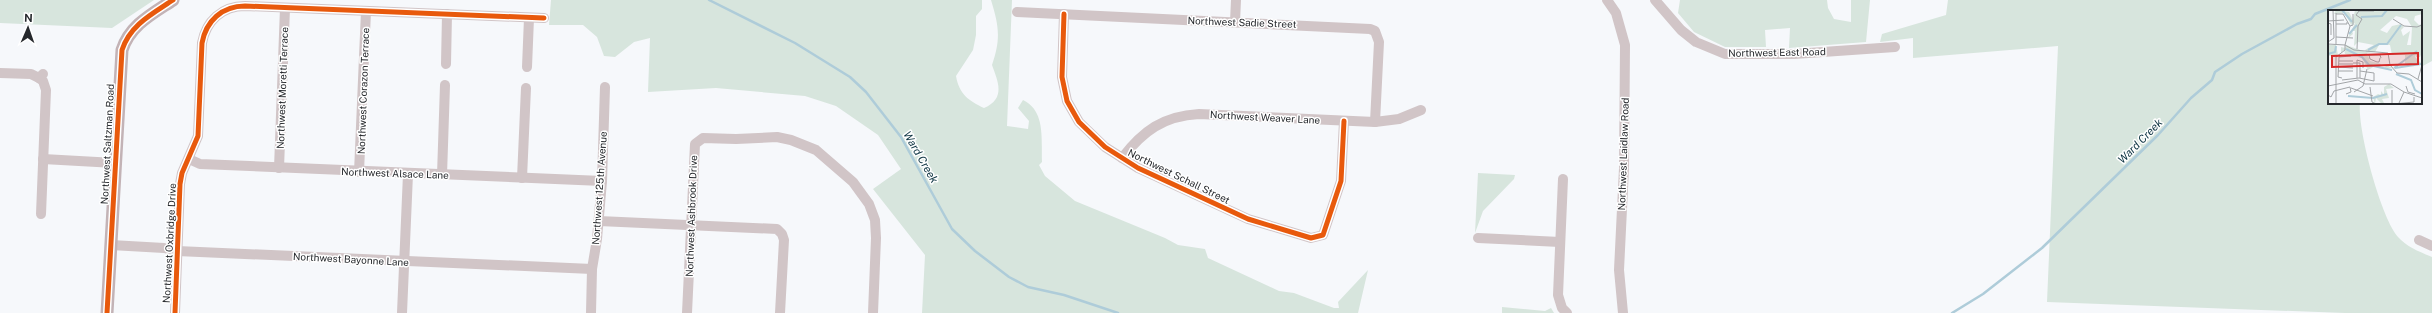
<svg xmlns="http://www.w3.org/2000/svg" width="2432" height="313" font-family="'Public Sans',sans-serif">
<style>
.green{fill:#d7e5dd}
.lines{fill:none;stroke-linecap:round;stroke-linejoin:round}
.stream{stroke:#aeccd9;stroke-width:2.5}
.minor{stroke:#d1c5c7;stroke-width:10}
.major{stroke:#c3b3b6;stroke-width:13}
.cycleway-casing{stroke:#fff;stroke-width:8}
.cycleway{stroke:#e8590c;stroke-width:5}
.labels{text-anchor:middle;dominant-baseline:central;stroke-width:3;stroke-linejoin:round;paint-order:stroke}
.street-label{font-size:10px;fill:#25282c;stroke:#fff}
.water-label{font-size:11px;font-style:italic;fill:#0b3240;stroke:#fff}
.inset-river{fill:none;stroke:#aeccd9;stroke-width:2}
.inset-road{fill:none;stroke:#a2a5a8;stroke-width:1}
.view{fill:#d62828;fill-opacity:0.15;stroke:#d62828;stroke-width:2}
.inset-edge{fill:none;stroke:#25282c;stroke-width:2}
</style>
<rect width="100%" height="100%" fill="#f6f8fb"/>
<g class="green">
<path d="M0,0H154L112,28L0,23Z"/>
<path d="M551,0H982V9L976,16V35L973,50L956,76C959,94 969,101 984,108C1006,98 998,82 992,65C1001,39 999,26 991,0H1012L1007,126L1028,129L1029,121L1018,108L1023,100C1046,111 1041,140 1042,162L1039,165L1045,176L1075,201L1165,238L1178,245L1205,249L1208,258L1279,291L1294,293L1334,308H1339L1338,302L1368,270L1358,313H922L925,255L873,189L901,169L878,135L836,106L805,96L716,88L648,92L650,38L634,42L615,57L604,56L597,37L583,25H549Z"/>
<path d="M1680,0H1827L1828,8L1834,19L1851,22V0H1870L1866,42L1789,48L1790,28L1765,30L1766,47H1725L1694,32L1678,13Z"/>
<path d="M1948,0H2432V61L2421,67V11H2329V103H2360C2357,129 2381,218 2398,237C2407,247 2420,252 2432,257V313H2345L2047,302L2058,46L1913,58V38L1880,42L1882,34L1946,15Z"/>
<path d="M1478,173L1515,175L1514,179L1483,211L1475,233Z"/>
<path d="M1502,307L1545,311L1551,308L1554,313H1502Z"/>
</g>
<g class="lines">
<g class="stream">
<path d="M709,0L795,43L850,77L866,92L901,137L952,229L975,251L1009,277L1028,287L1064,295L1118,313"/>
<path d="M1952,313L1983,294L2042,248L2158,135L2191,98L2212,80L2215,72L2242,54L2297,24L2311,19L2315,14L2350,0"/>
</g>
<g class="minor">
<path d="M1607,0L1616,13L1625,45L1624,168L1619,270L1623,313"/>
<path d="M1655,0L1681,30L1696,42L1725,54H1794L1895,47"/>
<path d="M1017,12L1370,29L1375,31L1379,42L1375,122"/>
<path d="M1064,14L1062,77L1067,101L1079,122L1105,147L1138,168L1248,219L1311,238L1323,235L1341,181L1344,121"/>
<path d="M1235,22L1236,0"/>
<path d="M446,64L447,14"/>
<path d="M527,67L529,18"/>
<path d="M0,73L31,74L39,78"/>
<path d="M1122,158C1143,131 1163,116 1199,114L1375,122L1399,119L1421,110"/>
<path d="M43,159L115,163"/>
<path d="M189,159L200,164L602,181"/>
<path d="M279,168L285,8"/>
<path d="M359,172L366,11"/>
<path d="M442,175L445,85"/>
<path d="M522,178L526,88"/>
<path d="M1563,179L1558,295L1562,308L1567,313"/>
<path d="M41,214L46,90L43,81L39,78L43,74"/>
<path d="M599,221L777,229L782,234L784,240L780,313"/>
<path d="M1478,238L1560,242"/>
<path d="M2419,240L2432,246"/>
<path d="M111,245L164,248L177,251L592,269"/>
<path d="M175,313L180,184L182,173L198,136L202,43C206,21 222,6 245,6L544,18"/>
<path d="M402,313L408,174"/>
<path d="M591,313L592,269L597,239L602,181L605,87"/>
<path d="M687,313L695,144L703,138L736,139L777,137L791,140L816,150L853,182L869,204L875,220L876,238L873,313"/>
</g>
<path class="major" d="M107,313L122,50C130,25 152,14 173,0"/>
<defs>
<g id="cycleway">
<path d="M1064,14L1062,77L1067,101L1079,122L1105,147L1138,168L1248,219L1311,238L1323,235L1341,181L1344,121"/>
<path d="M107,313L122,50C130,25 152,14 173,0"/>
<path d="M175,313L180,184L182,173L198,136L202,43C206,21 222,6 245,6L544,18"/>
</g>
</defs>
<use href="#cycleway" class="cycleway-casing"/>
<use href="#cycleway" class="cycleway"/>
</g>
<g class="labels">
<g class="street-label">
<text transform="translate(1242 22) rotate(2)">Northwest Sadie Street</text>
<text transform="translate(1777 52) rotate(-1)">Northwest East Road</text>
<text transform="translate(282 88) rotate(-88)">Northwest Moretti Terrace</text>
<text transform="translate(363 91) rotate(-88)">Northwest Corazon Terrace</text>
<text transform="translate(1265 117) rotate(3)">Northwest Weaver Lane</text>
<text transform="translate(107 144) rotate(-87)">Northwest Saltzman Road</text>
<text transform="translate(1623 154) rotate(-88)">Northwest Laidlaw Road</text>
<text transform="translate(395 173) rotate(2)">Northwest Alsace Lane</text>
<text transform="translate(1179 176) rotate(26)">Northwest Schall Street</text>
<text transform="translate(599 188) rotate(-86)">Northwest 125th Avenue</text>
<text transform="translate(691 216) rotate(-88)">Northwest Ashbrook Drive</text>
<text transform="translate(169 243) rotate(-87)">Northwest Oxbridge Drive</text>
<text transform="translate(351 259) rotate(3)">Northwest Bayonne Lane</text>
</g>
<g class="water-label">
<text transform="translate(2140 141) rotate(-45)">Ward Creek</text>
<text transform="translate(921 157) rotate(60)">Ward Creek</text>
</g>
</g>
<g transform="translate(2328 10)">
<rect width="94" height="94" fill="#f6f8fb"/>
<path d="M8,0L21,2L25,10L27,0H93L94,4L87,6L86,10L91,15L94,14V42L92,47H88V44L87,47L94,54H77V45H64L62,35H51L47,42L39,43L42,51L53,54L52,57L56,58L59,55L64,58H56L47,56L40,60L34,48L17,44L16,40L13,43V37L17,38L18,35L38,42L37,40L46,35L30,32L26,36L27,21H24L25,24L20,28L27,13L23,15L17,3L6,4ZM68,6L79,9L84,17L83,35H79L82,21L75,26L73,20L76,17L73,14L64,16L59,23L52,20ZM0,35H8L10,45L0,46ZM61,74L66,78L58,79L61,88L54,89L56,93H53L48,88L47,94L45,87L50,84L53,85V81L56,85V77Z" fill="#d7e5dd" fill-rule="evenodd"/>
<path class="inset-river" d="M14,0L24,12M33,7L54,6L59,0M21,24L29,15M18,39L34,47L41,55L64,60M40,40L51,34H59L73,15M0,44L7,42L8,36M66,58L89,41M67,58L93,54M68,64L83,70L87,80L94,84M20,86L45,88L59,84"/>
<path class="inset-road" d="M8,3V34M8,4H15L22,16L17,35L26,40L60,43L62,55L69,63L81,64L94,72M65,9L76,16L89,17L94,15M0,11L16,10M0,13L3,14V25M8,14H19V12M22,16L25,15V4M8,27L25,28M0,32L6,28L5,0M0,34L17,35V40L8,47V94M29,39L30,16L34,9L28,5L31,1H46M40,45H52L53,48M41,45L42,49L49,52H51L52,48M11,51H25M25,53H32V68M11,54H25M10,57L25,58M10,61H25M14,68L10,67L11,47L23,46M29,68V50L35,52V58M90,69L94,55M14,70L31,68L46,71V63L32,61M0,76L30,70L37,74H63L76,82L94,88M78,76L80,82L87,84M42,77L44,92L48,94M23,78L45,86M26,82L35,76L39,59M0,85L3,87L6,81L22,77L23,82L18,84M71,93L76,82M64,94V80M66,94L86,92V87"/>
<path class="view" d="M90,43V54L4,57V46Z"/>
<rect width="94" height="94" class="inset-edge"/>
</g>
<g transform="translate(28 28) rotate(2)" stroke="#ffffff" stroke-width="3" paint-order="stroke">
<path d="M0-3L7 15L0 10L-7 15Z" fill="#25282c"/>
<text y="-6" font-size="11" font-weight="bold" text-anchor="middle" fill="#25282c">N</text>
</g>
</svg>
